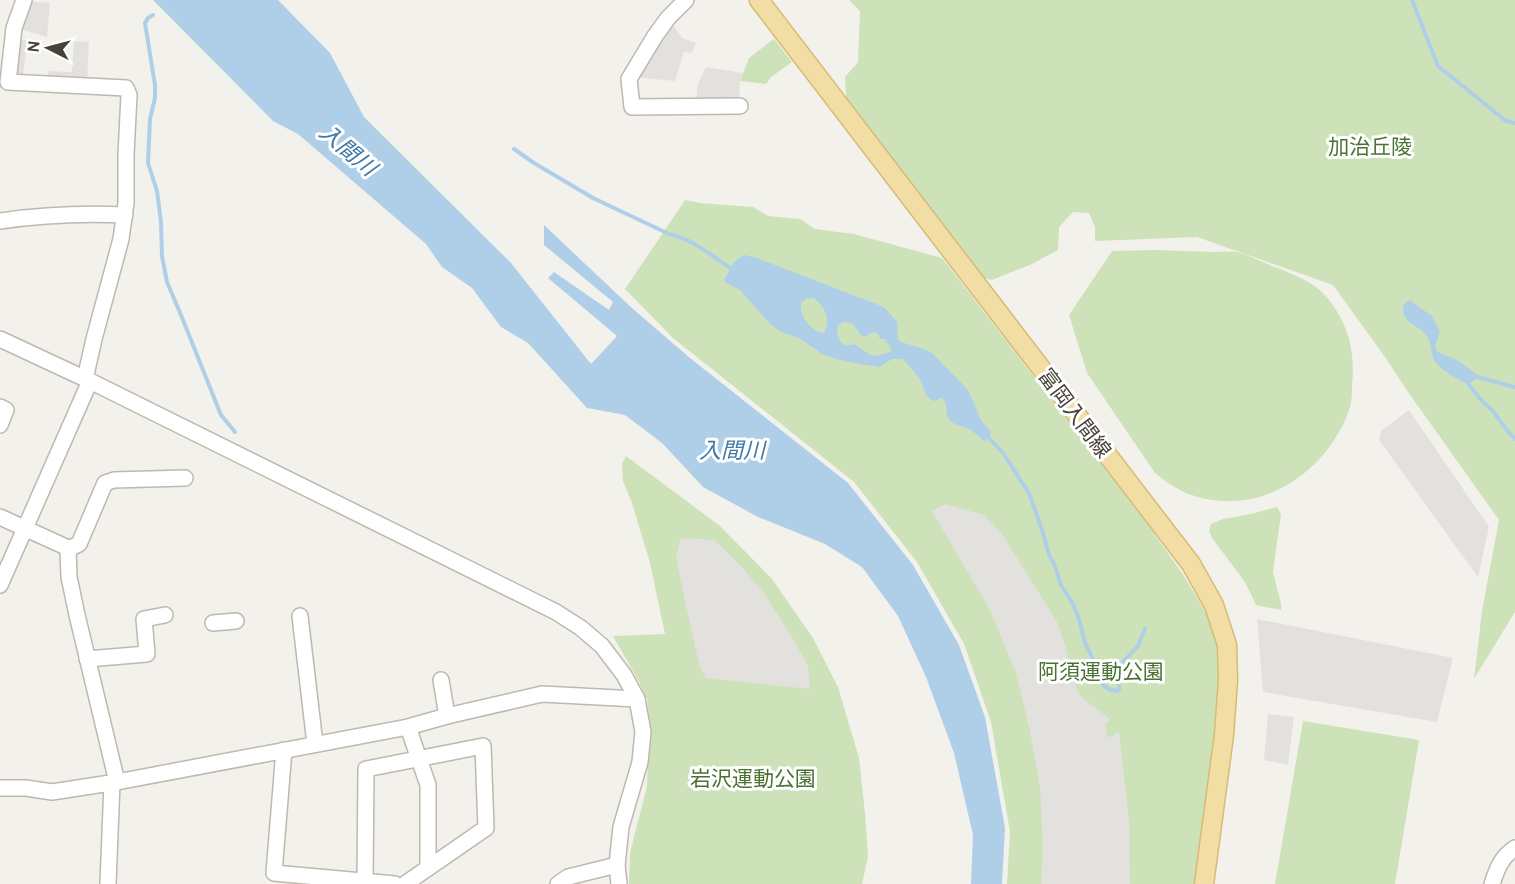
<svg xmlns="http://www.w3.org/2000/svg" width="1515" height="884" font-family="Cabin,'Noto Sans JP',sans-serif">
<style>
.green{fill:#cee2b9}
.parking{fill:#e2e1de}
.water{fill:#afcfe8;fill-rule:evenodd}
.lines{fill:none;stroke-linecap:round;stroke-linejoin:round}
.stream{stroke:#afcfe8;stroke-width:4}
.minor-casing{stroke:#beb9ae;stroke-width:18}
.major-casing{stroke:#d6bb76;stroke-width:21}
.minor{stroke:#fff;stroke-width:15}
.major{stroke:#f2dea5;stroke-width:18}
.labels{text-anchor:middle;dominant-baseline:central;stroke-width:6;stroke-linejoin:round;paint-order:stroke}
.park-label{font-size:21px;fill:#497233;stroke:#fff}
.street-label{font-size:21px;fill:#474239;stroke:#fff}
.water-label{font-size:22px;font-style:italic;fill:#3f78a6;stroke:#fff}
</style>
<rect width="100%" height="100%" fill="#f3f1eb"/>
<g class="green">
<path d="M849,0H1515V612L1474,679L1482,611L1499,520L1408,392L1385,357L1333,285L1197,237L1095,241V227L1089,213L1073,212L1059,227L1058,250L1032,264L992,280L979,277L847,112L845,77L858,62L860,11Z"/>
<path d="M774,39L792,62L771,77L766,84L740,81L749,58Z"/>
<path d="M685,200L700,203L753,207L768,216L800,219L815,229L854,234L942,258L1143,518L1182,573L1219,634L1223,678L1194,884H1007L1010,832L991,722L964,644L917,562L854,482L673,338L625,289Z"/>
<path d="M1155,250C1175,251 1195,251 1214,252C1222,252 1230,251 1237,252C1250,255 1263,263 1275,267C1292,274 1310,280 1323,293C1347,319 1356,350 1352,385C1352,392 1352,400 1350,407C1333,460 1281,504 1224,501C1198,500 1175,491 1155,473L1087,373L1069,315L1112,251Z"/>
<path d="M626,456L720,526L772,579L813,638L838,687L859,758L865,813L868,857L862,884H629L630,853L647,786L649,722L647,699L638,680L613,636L665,634L650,563L632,503L623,481L622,464Z"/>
<path d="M1277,507L1281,514L1273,572L1281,604V610L1256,605L1245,582L1212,538L1209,531L1211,524L1223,519L1251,514Z"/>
<path d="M1303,721L1419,740L1395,884H1275Z"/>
</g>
<g class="parking">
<path d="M27,1L50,3L47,37L17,28Z"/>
<path d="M672,24L682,38L696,43L692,53L684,52L675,81L634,77Z"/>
<path d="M16,39L27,40L23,76L12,75Z"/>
<path d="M74,41L89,42L87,84L47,82L48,71L72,72Z"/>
<path d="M706,67L743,73L740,81L739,102H696L698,84Z"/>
<path d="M1409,410L1489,527L1478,577L1379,440L1382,430Z"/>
<path d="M945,504L984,515L1000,531L1057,622L1066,648L1077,690L1082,698L1109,718V722L1105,724L1108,738L1119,732L1129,821L1130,884H1041L1043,849L1040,787L1030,731L1016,673L990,610L932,511Z"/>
<path d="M683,538L715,540L740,565L764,593L796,644L808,666L810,689L706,678L700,667L695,647L676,558L680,540Z"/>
<path d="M1257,619L1453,658L1437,722L1263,692Z"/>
<path d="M1268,714L1294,717L1288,765L1264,760Z"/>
</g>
<g class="water">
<path d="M153,0H278L330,53L364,117L511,263L591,364L617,336L548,278L554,272L609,310L613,302L544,245V225L633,309L690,358L848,483L913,565L959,645L985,717L1005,828L1002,884H971L973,835L954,753L926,677L898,616L862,567L825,544L758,517L703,487L662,443L625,415L587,408L528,343L501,327L472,288L442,267L426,244L298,134L273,121Z"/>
<path d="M744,255L754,257L874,303L885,308L897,322L898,339L901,342L924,349L932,353L968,390L981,420L991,432L989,438L984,441C979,437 975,432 969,429C963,426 951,425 948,418C944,410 950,406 941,397L938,400L935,401C925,398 925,391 921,382C917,374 909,366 903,359H892L880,367L853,363L836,359L822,354L799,338L781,332L770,324L740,290L726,283L724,280L734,262ZM813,298C825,305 831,320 824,333C811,332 799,316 801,303L806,299ZM844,322C856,323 854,327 861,335L865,337L873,332L878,334L880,339H885L892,351C871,360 871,355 854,344L846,346C838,340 836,334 838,325Z"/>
<path d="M1407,301H1411L1432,316L1440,331L1436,343L1435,347L1438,352L1457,360L1477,374V377L1469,385C1458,379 1445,373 1437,364C1428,353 1435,346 1425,334C1416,323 1401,323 1403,306Z"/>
</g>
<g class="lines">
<g class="stream">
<path d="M1412,0L1438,66L1506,121L1515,123"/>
<path d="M153,15L148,18L145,23L155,85V98L150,119L148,163L157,191L161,222L162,256L167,282L181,315L221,415L235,432"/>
<path d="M514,149L534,163L593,198L669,234C690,238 713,256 730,268"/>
<path d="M1477,377L1515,387"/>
<path d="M1469,385L1481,400L1493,411L1506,429L1515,439"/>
<path d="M989,438L1003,453L1029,493L1043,533L1049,555L1055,566L1061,585L1073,604L1079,619L1085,643L1091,655L1097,674L1104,686L1110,690L1117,691L1119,690V674L1123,662L1138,646L1145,629"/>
</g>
<defs>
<g id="minor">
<path d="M24,0L14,28L8,82L126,88L129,95L126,155V203L121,239L94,339L85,379"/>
<path d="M686,0L668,18L655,36L629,79L632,107L740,106"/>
<path d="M0,221C41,215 83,213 125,215"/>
<path d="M0,339L90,381L556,612L581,628L602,646L624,675L637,699L643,732L640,762L621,827L617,865L619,884"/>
<path d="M0,407L6,410L0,425"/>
<path d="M0,517L66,547L68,549L79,544L105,483L114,480L185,478"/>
<path d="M68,549L69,577L77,615L117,782"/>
<path d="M0,585L90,381"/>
<path d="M300,616L315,744"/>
<path d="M213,623L236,621"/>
<path d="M87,659L147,654L144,619L165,615"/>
<path d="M441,680L447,716"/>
<path d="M408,727L428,785V868"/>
<path d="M284,750L274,873L395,884"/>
<path d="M0,788H26L52,792L117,782L408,727L447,716L542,694L637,699"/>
<path d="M365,882L366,769L483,746L486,828L405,884"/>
<path d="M108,884L112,783"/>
<path d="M558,884L568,877L617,865"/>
<path d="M1492,884C1497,869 1501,857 1515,848"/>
</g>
<path id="major" d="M759,0L1191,564L1214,605L1227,645L1228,680L1224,735L1204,884"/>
</defs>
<use href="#minor" class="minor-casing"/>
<use href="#major" class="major-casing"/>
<use href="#minor" class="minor"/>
<use href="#major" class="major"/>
</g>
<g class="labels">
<g class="park-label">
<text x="1370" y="146">加治丘陵</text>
<text x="1101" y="671">阿須運動公園</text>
<text x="753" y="778">岩沢運動公園</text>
</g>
<g class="street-label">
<text transform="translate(1075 413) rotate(53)">富岡入間線</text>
</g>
<g class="water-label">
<text transform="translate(348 150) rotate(40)">入間川</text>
<text x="732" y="450">入間川</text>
</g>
</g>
<g transform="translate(48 48) rotate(276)" stroke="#ffffff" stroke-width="4.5" paint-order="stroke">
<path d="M0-4.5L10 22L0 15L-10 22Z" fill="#474239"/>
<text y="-9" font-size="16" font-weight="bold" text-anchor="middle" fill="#474239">N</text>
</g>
</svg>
